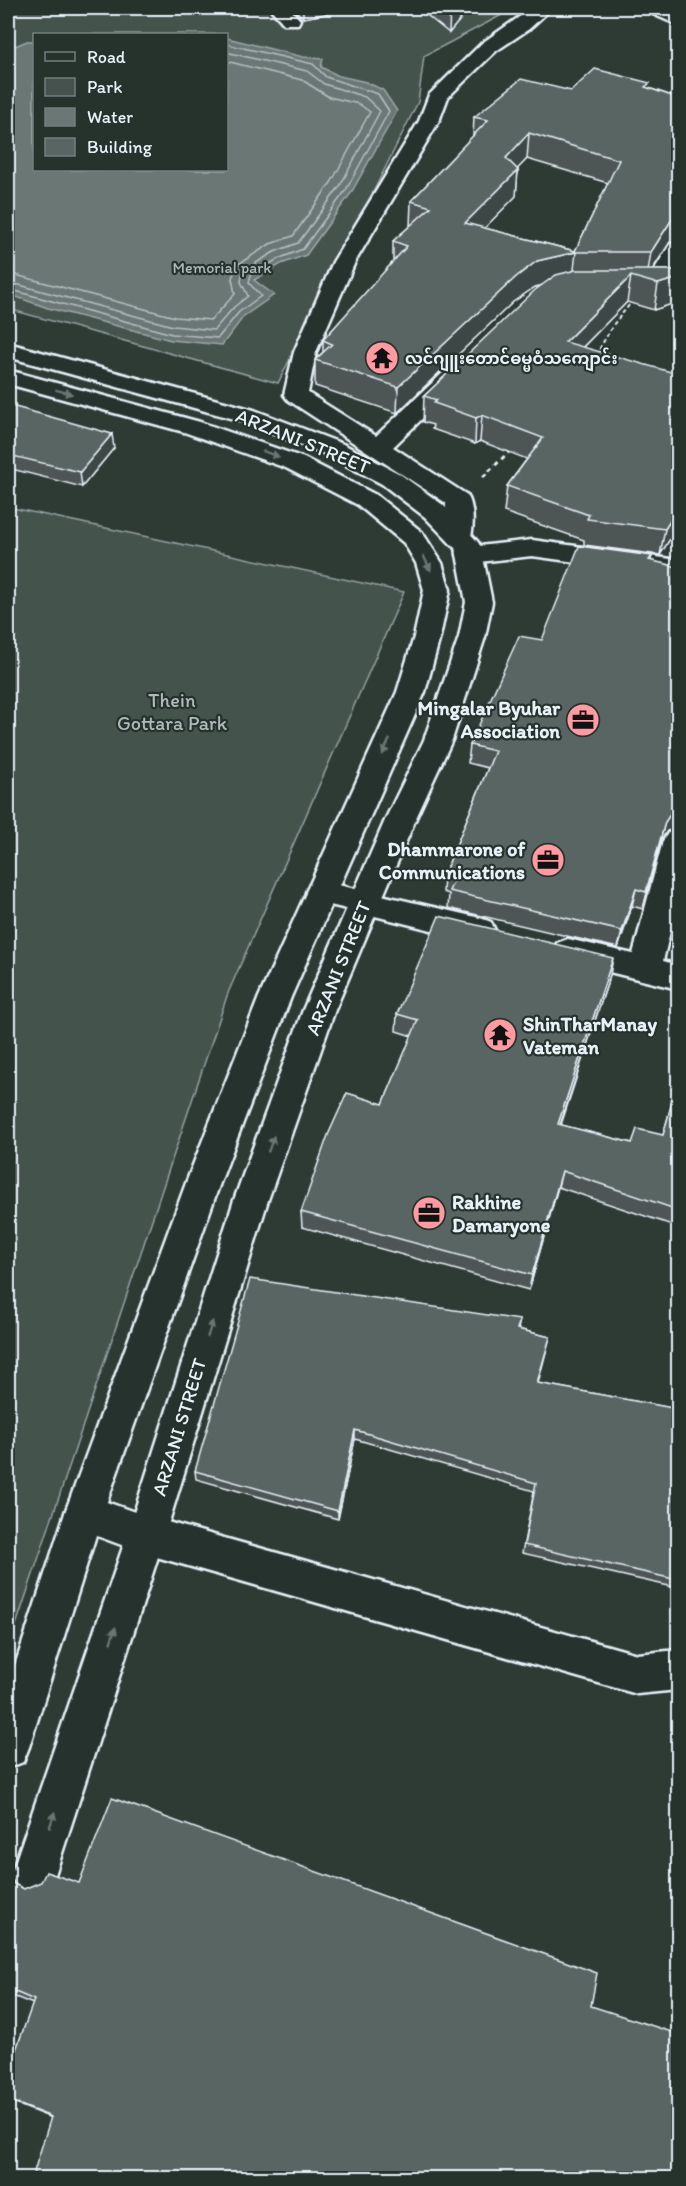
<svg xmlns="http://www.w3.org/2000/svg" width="686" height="2186" font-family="Itim,'Noto Sans Myanmar',sans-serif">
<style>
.green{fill:#45524e;stroke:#96a2a3;stroke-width:1.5;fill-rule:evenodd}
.water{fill:#6b7775;stroke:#9da8a9;stroke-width:1.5}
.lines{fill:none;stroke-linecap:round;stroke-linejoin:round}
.shore{stroke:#b6c0c4;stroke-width:1.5}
.minor-casing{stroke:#e8f1f8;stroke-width:5}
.major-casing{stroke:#e8f1f8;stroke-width:5}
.path-far1{stroke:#e8f1f8;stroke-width:2;stroke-dasharray:4 3;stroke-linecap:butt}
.path{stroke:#e8f1f8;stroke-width:3;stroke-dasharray:4.5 4;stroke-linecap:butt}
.minor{fill:#26332d;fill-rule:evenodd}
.major{fill:#26332d;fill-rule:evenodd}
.wall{fill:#4d5755;stroke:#e8f1f8;stroke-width:1.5;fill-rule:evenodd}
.shaded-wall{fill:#3e4745;stroke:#e8f1f8;stroke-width:1.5}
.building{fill:#596563;stroke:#e8f1f8;stroke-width:1.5;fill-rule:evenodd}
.oneway{fill:#6a7674}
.labels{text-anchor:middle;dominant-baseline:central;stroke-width:4.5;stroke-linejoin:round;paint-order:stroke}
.far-park-label{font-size:16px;fill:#afb9bc;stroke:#26332d}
.far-poi-label{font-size:16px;font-weight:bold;fill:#e8f1f8;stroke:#26332d;text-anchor:start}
.street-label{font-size:20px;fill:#e8f1f8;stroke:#26332d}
.park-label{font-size:20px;fill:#afb9bc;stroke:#26332d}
.poi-label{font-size:20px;font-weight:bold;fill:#e8f1f8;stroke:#26332d;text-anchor:end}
</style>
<rect width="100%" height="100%" fill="#2e3b35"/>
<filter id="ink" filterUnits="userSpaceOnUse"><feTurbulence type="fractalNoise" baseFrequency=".0167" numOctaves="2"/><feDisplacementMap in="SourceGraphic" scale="12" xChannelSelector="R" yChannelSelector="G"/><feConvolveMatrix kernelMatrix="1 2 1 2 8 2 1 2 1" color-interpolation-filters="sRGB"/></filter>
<g filter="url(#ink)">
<g class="green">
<path d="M8,8H515L424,56L418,102L278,383L8,309ZM34,34H226V170H34Z"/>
<path d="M8,507L404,592L228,993L8,1649Z"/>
</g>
<path class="water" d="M227,38L303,57L323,59L321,67L339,76L366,82L383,90L397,111L351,193L306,255L281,264L254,280L274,295L244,316L222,345L171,340L48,308L8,294V49L27,41H34V170H226Z"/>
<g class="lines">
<g class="shore">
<path d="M8,273L175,317L211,320L235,294L232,278L237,265L270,244L293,236L332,181L370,112L359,104L329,97L302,80L226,61"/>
<path d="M8,282L173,326L214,330L234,307L248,296L241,282L242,275L248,268L274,252L298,243L340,186L380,111L365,97L324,84L307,71L226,52"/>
<path d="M8,289L172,334L218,338L239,312L261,296L249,283L251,275L278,259L303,249L346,190L389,111L378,94L326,77L313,64L226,44"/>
</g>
<defs>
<g id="minor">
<path d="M270,8H289L300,20L298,24H284Z"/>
<path d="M532,8H552L529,29L496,51L448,97L439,121L355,262L316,352L308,393L376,436L448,368L456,366L464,368L468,373L464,378L393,447L467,495C474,505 475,532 468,543L459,545L450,543L446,537V503L288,400L284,395L294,352L333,262L419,121L429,95L482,43Z"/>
<path d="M645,8H667L678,13V25L648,12Z"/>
<path d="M678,243C680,262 675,274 664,290L656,292L648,290L645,285L667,249L670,244Z"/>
<path d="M532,540L678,560V576L532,556L470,563L461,561L457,555L461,549L470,547Z"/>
<path d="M678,830V898L663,961L678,965V989L557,959L552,951L557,943L568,939L633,954L663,841L668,833Z"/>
<path d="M321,881L480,918L491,922L495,930L491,938L480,942L310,900L306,892L310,884Z"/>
<path d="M84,1494L146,1516L637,1654L678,1650V1690L637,1694L146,1554L70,1526L65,1513L70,1500Z"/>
</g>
<g id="major">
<path d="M8,343L254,410L343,444L400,474L443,505L477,541L481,547L492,602L485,637L452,740L416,818L335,1010L268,1200L165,1535L55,1875L48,1890L33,1897L18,1890L11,1875L127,1535L234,1200L303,1010L386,818L424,740L459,637L466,602L456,549L425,517L382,484L325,454L238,420L8,357Z"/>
<path d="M8,370L200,422L304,458L376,495L422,532L442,563L450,590L440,637L425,692L291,997L220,1183L103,1513L29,1747L23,1762L8,1768V1687L65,1513L186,1183L259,997L397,692L414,637L424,590L416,563L404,543L358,505L286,468L184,432L8,384Z"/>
</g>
</defs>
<use href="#minor" class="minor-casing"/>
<use href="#major" class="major-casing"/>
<path class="path-far1" d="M596,355L613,325L630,304"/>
<path class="path" d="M483,477L512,449"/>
<use href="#minor" class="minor"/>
<use href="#major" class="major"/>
</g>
<g class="wall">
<path d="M293,8H357L303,18Z"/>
<path d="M418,8H468V10L449,33Z"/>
<path d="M649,88L678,98V241L670,242L652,270H675L678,251V302L654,310L627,302L583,347L678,526L660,555L584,545V540L504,512L507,486L527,459L480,441L475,444L432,429L433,425L423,422L424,396L541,286L535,287L513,302L397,413L315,386V360L323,352V340L393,263V241L410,226L411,201L473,136L474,117L571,91ZM527,159L608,183L575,251L484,228L516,196L518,170L517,169Z"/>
<path d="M8,405L114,448L82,487L12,469L8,475Z"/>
<path d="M652,556L651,561L678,567V828L667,831L661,840L643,909L632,906L618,948L448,908L449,894L443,892L444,875L488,768L468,763L470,745L542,640Z"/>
<path d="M678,905V920L675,919Z"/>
<path d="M610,975L561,1125L632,1143L663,1135L678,1081V1227L558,1187L529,1290L302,1227L301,1212L383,1104L412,1036L396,1031L397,1014Z"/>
<path d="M520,1320L518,1329L550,1337L538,1383L678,1409V1588L522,1553L534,1491L355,1439L338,1519L196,1479L195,1471Z"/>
<path d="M8,1864L11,1869L9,1876L12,1883L24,1889L41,1882L51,2118L8,2101V2072L33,2004L8,1994Z"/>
</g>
<g class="shaded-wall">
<path d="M303,8H357L303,18Z"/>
<path d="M450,8H468V10L449,33Z"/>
<path d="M529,133L527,159L504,183L506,158Z"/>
<path d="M518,170L516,196L464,249L465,223Z"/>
<path d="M674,216H678V241L670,242L647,278L651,252Z"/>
<path d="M576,252L573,278L535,287L513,302L397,413L398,387L516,277L537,261Z"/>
<path d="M631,276L627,302L562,368L565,342Z"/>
<path d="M678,278V302L654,310L658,284Z"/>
<path d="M8,356L9,366L8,368Z"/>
<path d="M482,415L480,441L475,444L476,418Z"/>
<path d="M112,434L114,448L82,487L80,472Z"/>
<path d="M9,455L12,469L8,475V457Z"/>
<path d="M678,508V526L660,555L665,529Z"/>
<path d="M678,811V828L667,831L661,840L643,909L665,822L671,813Z"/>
<path d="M636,889L632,906L618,948L622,931Z"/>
<path d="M613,958L610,975L555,1140L558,1124Z"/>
<path d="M562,1171L558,1187L529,1290L532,1275Z"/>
<path d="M355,1430V1439L338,1519V1511Z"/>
<path d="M8,1864L11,1869L9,1876L16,1891L8,1881Z"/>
</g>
<g class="building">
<path d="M595,69L650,83L645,87L678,98V216H674L651,252H576L537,261L516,277L398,387L315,360L332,344L323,340L407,246L393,241L431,207L411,201L488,120L474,117L521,79L571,91ZM529,133L619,160L575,251L465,223L518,170L506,158Z"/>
<path d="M576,270H678V278L658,284L631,276L565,342L678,374V508L665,529L587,519L589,515L507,486L543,438L482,415L476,418L434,403L437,400L424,396L535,290L556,275Z"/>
<path d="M8,405L112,434L80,472L9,455L8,457Z"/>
<path d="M579,546L652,556L649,560L678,567V811L671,813L665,822L646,892L636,889L622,931L449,891L455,877L444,875L495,751L470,745L519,636L542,640Z"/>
<path d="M439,916L613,958L558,1124L632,1143L637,1129L663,1135L678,1081V1210L562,1171L532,1275L301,1212L328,1135L347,1093L383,1104L418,1020L397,1014Z"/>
<path d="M250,1279L520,1320L517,1329L550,1337L537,1383L678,1409V1580L524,1545L536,1483L355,1430L338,1511L195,1471Z"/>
<path d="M112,1798L597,1973L591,2006L678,2034V2178H32L51,2117L8,2100V2072L34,2000L8,1989V1881L24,1889L41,1882L46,1872L79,1883Z"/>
</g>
<defs><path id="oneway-solid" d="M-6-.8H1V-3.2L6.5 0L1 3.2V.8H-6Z" transform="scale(1.5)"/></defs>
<g class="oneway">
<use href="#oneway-solid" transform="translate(64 392) rotate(15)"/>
<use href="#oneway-solid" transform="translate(271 454) rotate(20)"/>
<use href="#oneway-solid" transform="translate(427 563) rotate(64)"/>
<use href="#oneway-solid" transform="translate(386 747) rotate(115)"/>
<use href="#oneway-solid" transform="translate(271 1144) rotate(-70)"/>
<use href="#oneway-solid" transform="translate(210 1329) rotate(-72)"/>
<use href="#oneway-solid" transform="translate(113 1635) rotate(-72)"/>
<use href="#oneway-solid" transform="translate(52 1820) rotate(-72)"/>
</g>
</g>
<defs>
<symbol id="temple-disc" viewBox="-11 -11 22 22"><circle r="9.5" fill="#ff9aa2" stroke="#26332d"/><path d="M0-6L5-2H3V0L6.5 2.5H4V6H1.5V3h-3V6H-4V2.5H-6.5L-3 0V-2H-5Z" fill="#111"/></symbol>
<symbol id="office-disc" viewBox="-11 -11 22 22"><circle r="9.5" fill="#ff9aa2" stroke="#26332d"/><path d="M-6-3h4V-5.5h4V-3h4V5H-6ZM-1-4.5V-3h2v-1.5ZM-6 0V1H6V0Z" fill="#111"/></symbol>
</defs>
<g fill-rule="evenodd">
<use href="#temple-disc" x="363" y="339" width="38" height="38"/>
<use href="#office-disc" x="564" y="701" width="38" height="38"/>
<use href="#office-disc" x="529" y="841" width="38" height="38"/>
<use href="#temple-disc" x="481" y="1016" width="38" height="38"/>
<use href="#office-disc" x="410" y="1194" width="38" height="38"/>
</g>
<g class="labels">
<g class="far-park-label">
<text x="222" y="267">Memorial park</text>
</g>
<g class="far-poi-label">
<text x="405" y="358">လင်ဂျူးတောင်ဓမ္မဝံသကျောင်း</text>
</g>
<g class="street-label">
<text transform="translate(303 441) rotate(22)">ARZANI STREET</text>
<text transform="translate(338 968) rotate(-68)">ARZANI STREET</text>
<text transform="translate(179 1427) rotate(-73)">ARZANI STREET</text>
</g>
<g class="park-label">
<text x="172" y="700">Thein<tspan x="172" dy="23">Gottara Park</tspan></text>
</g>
<g class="poi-label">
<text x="560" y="708">Mingalar Byuhar<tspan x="560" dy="23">Association</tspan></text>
<text x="525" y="849">Dhammarone of<tspan x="525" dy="23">Communications</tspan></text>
<text x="523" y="1024" text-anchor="start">ShinTharManay<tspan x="523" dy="23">Vateman</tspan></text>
<text x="452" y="1202" text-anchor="start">Rakhine<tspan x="452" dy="23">Damaryone</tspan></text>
</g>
</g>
<rect width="686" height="2186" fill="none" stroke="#26332d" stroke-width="30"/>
<rect x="15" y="15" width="656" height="2156" fill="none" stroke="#e8f1f8" stroke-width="2" filter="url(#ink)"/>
<rect x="33" y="33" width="195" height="138" fill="#26332d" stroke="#747f7e" stroke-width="1.5"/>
<rect x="45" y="52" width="30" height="9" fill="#26332d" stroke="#747f7e" stroke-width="1.5"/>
<text x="87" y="63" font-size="18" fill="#e8f1f8">Road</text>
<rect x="45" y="78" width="30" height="18" fill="#45524e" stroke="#747f7e" stroke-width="1.5"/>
<text x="87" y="93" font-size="18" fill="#e8f1f8">Park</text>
<rect x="45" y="108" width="30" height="18" fill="#6b7775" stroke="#747f7e" stroke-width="1.5"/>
<text x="87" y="123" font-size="18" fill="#e8f1f8">Water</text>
<rect x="45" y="138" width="30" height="18" fill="#596563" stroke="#747f7e" stroke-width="1.5"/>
<text x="87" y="153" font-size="18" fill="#e8f1f8">Building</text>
</svg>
